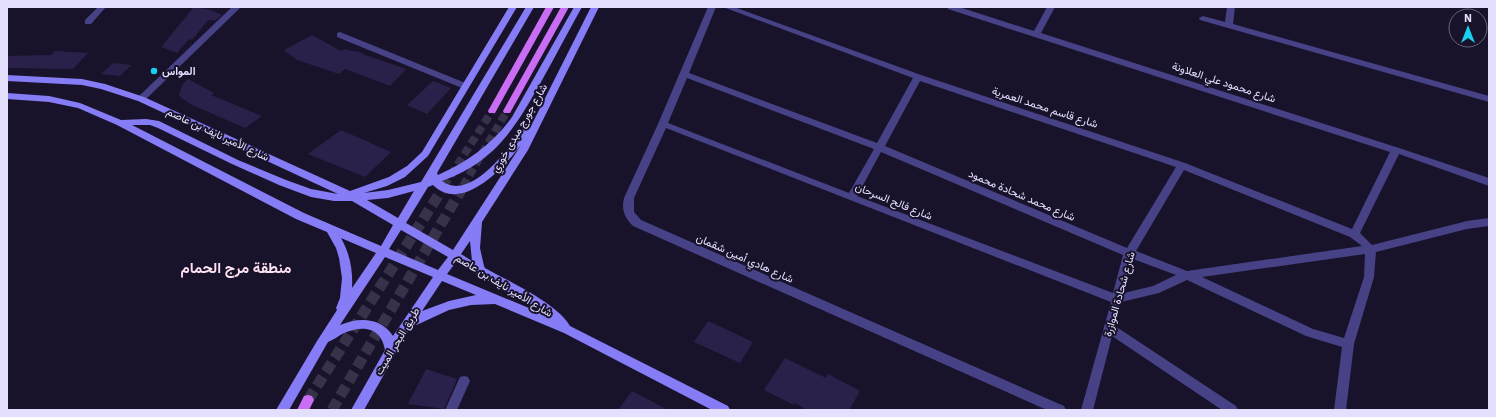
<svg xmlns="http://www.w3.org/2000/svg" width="1496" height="417" font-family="'IBM Plex Sans',Vazirmatn,sans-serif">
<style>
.building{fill:#2b204a}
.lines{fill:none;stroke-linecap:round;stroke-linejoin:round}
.primary-tunnel-far1{stroke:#37324a;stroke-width:8;stroke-dasharray:8 4.5;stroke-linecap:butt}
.primary-tunnel{stroke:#37324a;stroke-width:11;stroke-dasharray:11 5.5;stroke-linecap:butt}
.street{fill:#474186;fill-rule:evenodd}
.secondary{fill:#857cf6;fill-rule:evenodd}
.primary{fill:#c96df5;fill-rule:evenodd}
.poi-dot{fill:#18cff0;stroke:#18132b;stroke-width:1.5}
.labels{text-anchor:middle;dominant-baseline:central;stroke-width:4;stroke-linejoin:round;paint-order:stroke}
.poi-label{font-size:11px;font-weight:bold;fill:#e4dffd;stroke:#18132b;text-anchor:start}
.street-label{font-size:11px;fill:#e4dffd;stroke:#18132b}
.district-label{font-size:15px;font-weight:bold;fill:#fde1f1;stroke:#18132b}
</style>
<rect width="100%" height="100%" fill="#18132b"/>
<g class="building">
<path d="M194,7L211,10L222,15L216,20H208L192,40L189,39L177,53L161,47Z"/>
<path d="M312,35L341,51L344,49L363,53L362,54L406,69L390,86L345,69L339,74L297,60L284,50Z"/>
<path d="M55,51L88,53L73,69L7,68V56L51,55Z"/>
<path d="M113,63L131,65L120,76L101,74Z"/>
<path d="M188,79L214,93L211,95L262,116L245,128L190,104L179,96L182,85Z"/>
<path d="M433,81L451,88L427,114L407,105Z"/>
<path d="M341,130L391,152L365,177L308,154Z"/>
<path d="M708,321L753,342L740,363L694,342Z"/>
<path d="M785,358L826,378L828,374L860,391L849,410H807L795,403L794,405L764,390Z"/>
<path d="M426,369L457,379L444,409L408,404Z"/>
<path d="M632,391L668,410H618Z"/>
</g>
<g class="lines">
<g class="primary-tunnel-far1">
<path d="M444,186L492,111"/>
<path d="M463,186L507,111"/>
</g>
<g class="primary-tunnel">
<path d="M308,400L445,185"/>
<path d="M332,410L464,185"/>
</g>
<g class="street">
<path d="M98,7H106L91,24H85V20Z"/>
<path d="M232,7H241L144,101H138L137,99L138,97Z"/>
<path d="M708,7H716L689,73L877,143L913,78L723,7H734L921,75L1185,163L1352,229L1390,152L948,9L947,7H959L1034,31L1047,7H1055L1041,33L1399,148L1489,178V186L1399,154L1360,233L1372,245L1467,221L1489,218V226L1467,229L1376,252L1374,277L1354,344L1346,410H1334L1342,347L1306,336L1187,280L1159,293L1121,302L1115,326L1236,406L1238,410H1222L1112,336L1093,410H1081L1111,302L666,128L634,198V212L641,220L1064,406L1066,410H1047L633,226C625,218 621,210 624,198L658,124ZM687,78L874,149L849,193L668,123ZM920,81L1176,167L1127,248L885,146ZM881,152L1123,255L1113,293L857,196ZM1184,170L1350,237L1362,246L1187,271L1136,251ZM1365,254L1364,277L1344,338L1313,329L1202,277ZM1133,259L1176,275L1153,286L1124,293Z"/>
<path d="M1227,7H1235L1233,24L1489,96V102L1200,20L1199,18L1203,16L1225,22Z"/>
<path d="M340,32L468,84L469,86L468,88H462L337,37V33Z"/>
<path d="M464,376L468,377L470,381L457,410H445L460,377Z"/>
</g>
<path class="secondary" d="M509,7H517L428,156L405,177L387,186L364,193L388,190L421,182L526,7H534L437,173L438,175C467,162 493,144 512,117L574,7H582C568,32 555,57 541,82C515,128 495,162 442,181C471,203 511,145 525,126H531L591,7H599L528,150L482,222L480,248L484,266L485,268C508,281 557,303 570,326L728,406L730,410H712L564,333L495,304L471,305L449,310L410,328L364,410H351L385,350C381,326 361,325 342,334C337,337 333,340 328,342L289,410H276L317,341L337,310L336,308L340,298L342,278L339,258L336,248L327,232L296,219L117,125L78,108L49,102L7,99V93L49,96L80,103L121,120L146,119L159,121L238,160L286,180L311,189L338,194L138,101L101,89L82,85L7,81V75L82,79L105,84L144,97L350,191L389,177L407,166L422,152ZM132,125H150L158,128L232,164L279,185L311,197L334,201H352L393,225L381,246L304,213ZM521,145L453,250L406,223L428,187L433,185C463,214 504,167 521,145ZM414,191L398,218L367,200L388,198ZM401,230L448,257L438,270L389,249ZM341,238L376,253L352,288C353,270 350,254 341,238ZM470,241L472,261L461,254ZM385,257L433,277L393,336C381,317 359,317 340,325ZM456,262L541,311L548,316L447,274ZM442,281L476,295L449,301L422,311Z"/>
<g class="primary">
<path d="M546,7H554L495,113H489L488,111Z"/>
<path d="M561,7H569L510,113H504L503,111Z"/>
<path d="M308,395L312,396L314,400L309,410H297L304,396Z"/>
</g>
</g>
<circle class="poi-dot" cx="154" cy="71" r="4"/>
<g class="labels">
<g class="poi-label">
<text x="162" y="71">المواس</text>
</g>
<g class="street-label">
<text transform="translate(1224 82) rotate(18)">شارع محمود علي العلاونة</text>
<text transform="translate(1045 107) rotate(18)">شارع قاسم محمد العمرية</text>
<text transform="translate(519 128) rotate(-60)">شارع جورج مبدى خوري</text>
<text transform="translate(218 134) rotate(25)">شارع الأمير نايف بن عاصم</text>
<text transform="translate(1022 195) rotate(23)">شارع محمد شحادة محمود</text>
<text transform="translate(894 201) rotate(22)">شارع فالح السرحان</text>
<text transform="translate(745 258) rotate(24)">شارع هادي أمين شقمان</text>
<text transform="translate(504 285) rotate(31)">شارع الأمير نايف بن عاصم</text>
<text transform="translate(1119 294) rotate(-74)">شارع شحادة الموازرة</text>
<text transform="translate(397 341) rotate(-59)">طريق البحر الميت</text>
</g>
<g class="district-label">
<text x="236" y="267">منطقة مرج الحمام</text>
</g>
</g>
<rect width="1496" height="417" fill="none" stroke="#e4dffd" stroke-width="16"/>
<g transform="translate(1468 28)"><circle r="19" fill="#18132b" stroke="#6a657f"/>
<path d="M0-3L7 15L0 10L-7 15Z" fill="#18cff0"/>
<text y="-6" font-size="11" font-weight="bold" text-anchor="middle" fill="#e4dffd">N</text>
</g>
</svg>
